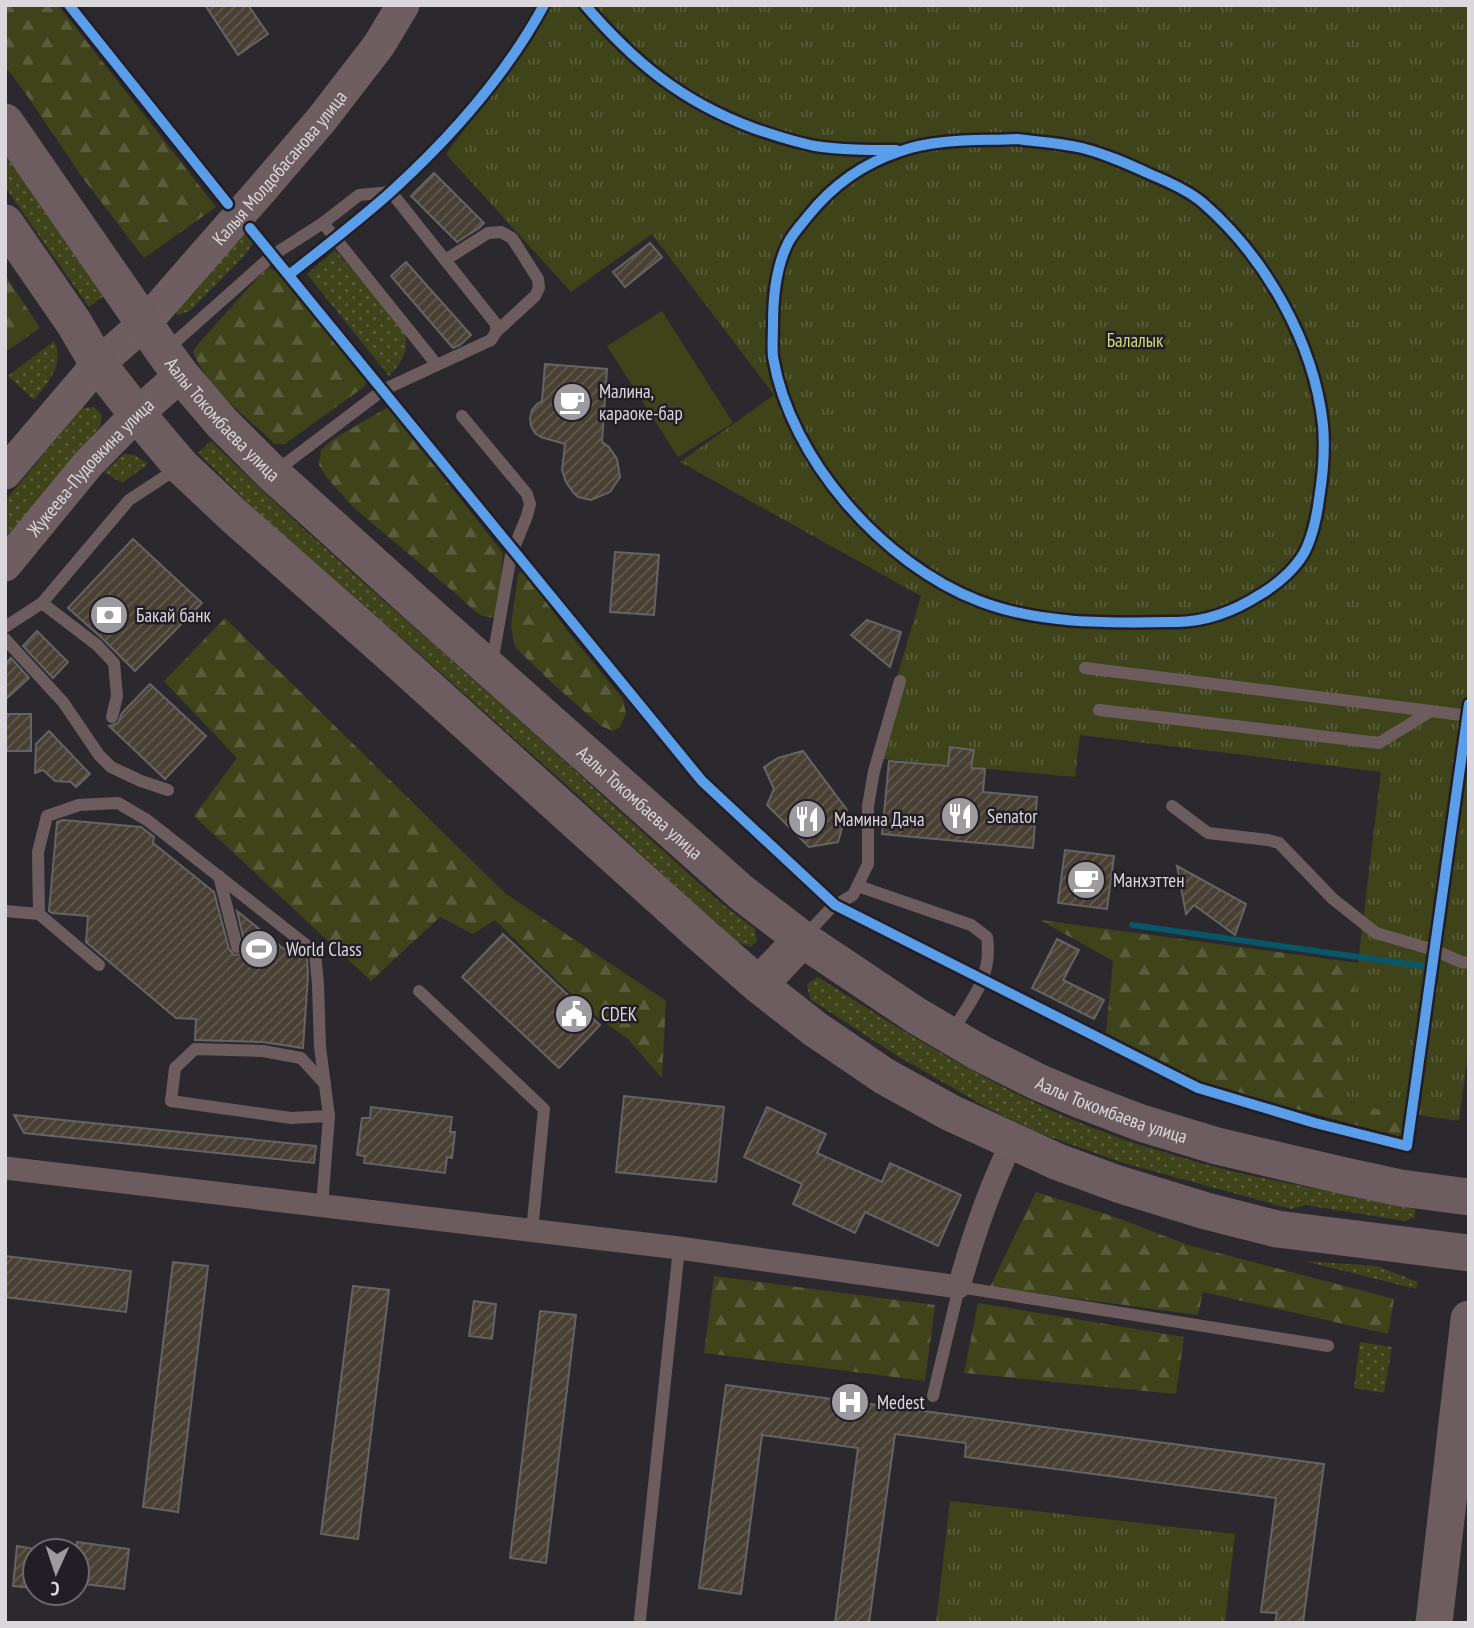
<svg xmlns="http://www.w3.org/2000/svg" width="1474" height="1628" font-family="'PT Sans Narrow',sans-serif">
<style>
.grass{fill:url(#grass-dots)}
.forest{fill:url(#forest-firs)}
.park{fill:url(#park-tufts)}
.pitch{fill:#3f431a}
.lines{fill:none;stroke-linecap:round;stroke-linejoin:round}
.stream{stroke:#075768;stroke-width:6}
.building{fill:url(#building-hatch);stroke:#666364;stroke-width:2}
.lane{stroke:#6d5c5e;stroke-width:12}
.street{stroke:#6d5c5e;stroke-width:23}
.secondary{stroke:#6f5e61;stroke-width:33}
.primary{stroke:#6d5c60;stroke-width:37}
.cycleway-casing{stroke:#231e25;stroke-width:15}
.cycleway{stroke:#5a9eea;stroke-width:10}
.labels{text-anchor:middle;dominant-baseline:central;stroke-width:5;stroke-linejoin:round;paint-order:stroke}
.street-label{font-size:19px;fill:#dbd8dd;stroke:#231e25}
.park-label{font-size:19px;fill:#ceda75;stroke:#231e25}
.poi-label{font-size:19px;fill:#dbd8dd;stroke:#231e25;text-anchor:start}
</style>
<defs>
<pattern id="grass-dots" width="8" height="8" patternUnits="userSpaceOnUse" patternTransform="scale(1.75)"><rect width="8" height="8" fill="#3f431a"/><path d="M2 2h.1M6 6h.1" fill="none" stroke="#5a5d3b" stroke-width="1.8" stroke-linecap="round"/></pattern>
<pattern id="forest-firs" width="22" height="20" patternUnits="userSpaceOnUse" patternTransform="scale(1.75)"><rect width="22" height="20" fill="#3f431a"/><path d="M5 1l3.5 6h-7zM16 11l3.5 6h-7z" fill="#5a5d3b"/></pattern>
<pattern id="park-tufts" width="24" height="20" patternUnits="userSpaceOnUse" patternTransform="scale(1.75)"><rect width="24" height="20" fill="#3f431a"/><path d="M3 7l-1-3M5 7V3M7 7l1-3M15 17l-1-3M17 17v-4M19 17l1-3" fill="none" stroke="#5a5d3b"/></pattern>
<pattern id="building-hatch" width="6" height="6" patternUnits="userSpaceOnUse" patternTransform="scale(1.75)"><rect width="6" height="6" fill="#494034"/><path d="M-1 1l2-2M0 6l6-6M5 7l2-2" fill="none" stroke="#635b51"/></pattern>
</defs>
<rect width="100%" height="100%" fill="#2c292e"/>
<g class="grass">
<path d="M5,155L104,296L89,307L5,187Z"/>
<path d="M243,230L253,243L245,255L190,311L177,315L173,303Z"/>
<path d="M335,250L403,328C411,348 403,361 389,376L307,274Z"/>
<path d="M54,341C66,363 47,384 34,400L8,376Z"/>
<path d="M94,407L102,415L100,427L5,539V501L82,408Z"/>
<path d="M211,441C298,527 392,607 483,688C563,759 641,831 721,903L755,929L757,941L751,947L735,941L571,789L412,647L260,515L198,453Z"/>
<path d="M124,454L135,455L148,464L122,483L104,472Z"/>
<path d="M818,977C924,1045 1035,1114 1157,1150C1187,1159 1218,1169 1249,1175C1304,1187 1360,1196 1415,1209V1217L1405,1221L1305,1205L1291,1209L1124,1163L1039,1133L984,1106L896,1055L810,999L807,984Z"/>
<path d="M1304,1261L1377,1266L1418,1282L1416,1289Z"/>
<path d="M1360,1342L1392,1347L1384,1393L1354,1388Z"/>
</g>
<g class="forest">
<path d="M5,5H58L216,207L144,258L82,177L26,94L5,66Z"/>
<path d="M269,268L279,273L359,373L366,379L365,386L285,444H275C245,416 209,390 193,352L199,343L263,272Z"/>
<path d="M5,275L40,328L5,352Z"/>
<path d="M388,407L503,553L499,602L496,617C479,619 474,610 462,599L353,507L327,478L319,465L321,450L332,440Z"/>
<path d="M523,571L569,633L623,699L626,714L620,727L613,731L601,726L552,683L516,648L513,638L511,627L518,574Z"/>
<path d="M225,618L506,894L666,1001L662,1078L628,1039L593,1014L549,973L495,920L473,934L440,917L371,981L194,816L237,758L164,681Z"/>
<path d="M1040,920L1425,972L1404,1138L1210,1086L1106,1033L1113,961Z"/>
<path d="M1036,1192L1115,1217L1188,1245L1394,1299L1388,1334L1203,1292L1198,1315L990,1287Z"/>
<path d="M714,1276L935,1305L925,1381L704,1353Z"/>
<path d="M978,1303L1184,1337L1176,1394L964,1373Z"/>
</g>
<g class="park">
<path d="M551,5H1469V1046L1459,1121L1341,1104L1381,772L1080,735L1075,777L873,758L921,596L680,462L774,395L652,234L571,292L446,154L532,40Z"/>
<path d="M950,1501L1235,1534L1225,1623H936Z"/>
</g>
<path class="pitch" d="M662,311L733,423L678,457L607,346Z"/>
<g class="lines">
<path class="stream" d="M1132,925L1423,966"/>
</g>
<g class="building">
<path d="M205,5H248L268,34L238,55Z"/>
<path d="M434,173L484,223L479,228L457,242L411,196Z"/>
<path d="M650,243L662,257L625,287L613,272Z"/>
<path d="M406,262L471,335L460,345L453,348L391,276Z"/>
<path d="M545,364L607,369L602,442L609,447L617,459L620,477L610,492L591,500L578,497L573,492L566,482L562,470L565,444L541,437L535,433L531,426L530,418L532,410L537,404L542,401Z"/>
<path d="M133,539L202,603L135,671L103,639L68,608Z"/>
<path d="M615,552L659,555L654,615L610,612Z"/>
<path d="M867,620L901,632L890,667L851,635Z"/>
<path d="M37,631L68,662L53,678L23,646Z"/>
<path d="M11,658L29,678L5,700V664Z"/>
<path d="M150,684L206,736L165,779L109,726L118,723L122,713Z"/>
<rect x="5" y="714" width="26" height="37"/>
<path d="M49,731L90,774L76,787L71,782L55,781L43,770L35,773L36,744Z"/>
<path d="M950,747L974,750L971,768L985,769L983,792L1037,797L1033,848L882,834L889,761L948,766Z"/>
<path d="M803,751L847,810L838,842L809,847L767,805L774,789L764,767L778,758Z"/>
<path d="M63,820L141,827L154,837L153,843L214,892L229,949L234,955L243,954L246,949L237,911L289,953L304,954L307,957L308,975L303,1048L263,1042L195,1040L196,1019L176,1018L86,942L88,916L52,913L49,911L57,822Z"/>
<path d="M1065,850L1114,856L1107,909L1058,903Z"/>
<path d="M1177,866L1246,904L1235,935L1194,905L1186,914Z"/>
<path d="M503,934L600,1025L559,1068L462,977Z"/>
<path d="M1057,939L1079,950L1063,980L1104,1000L1094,1019L1032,988Z"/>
<path d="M624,1096L724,1107L716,1182L616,1172Z"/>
<path d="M371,1107L452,1117L450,1132H455L452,1158L447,1157L445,1173L364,1163L365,1156L357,1155L362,1118H370Z"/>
<path d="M767,1107L826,1134L817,1153L882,1182L890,1163L961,1195L938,1246L865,1212L855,1233L793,1204L802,1184L744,1157Z"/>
<path d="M14,1115L316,1146L314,1163L24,1133Z"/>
<path d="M5,1256L131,1271L126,1312L5,1297Z"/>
<path d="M173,1262L208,1266L178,1512L143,1507Z"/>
<path d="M353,1286L389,1290L358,1539L321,1534Z"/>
<path d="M474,1301L496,1304L492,1339L469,1336Z"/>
<path d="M540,1311L576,1315L546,1563L510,1558Z"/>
<path d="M726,1385L1324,1464L1303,1623H1275L1277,1613L1261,1612L1276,1498L965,1457L966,1443L895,1434L869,1623H835L858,1448L762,1435L741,1594L699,1588Z"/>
<path d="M77,1542L129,1549L124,1589L77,1583Z"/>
<path d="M17,1546L35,1549V1588L13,1586Z"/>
</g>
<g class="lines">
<g class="lane">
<path d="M323,223L437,365"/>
<path d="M445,260L488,233L501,232L512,238L538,279L539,288L535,296L496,332"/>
<path d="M165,351L273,255L323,223L359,195L391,192L496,324V332L491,340L383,390L276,471"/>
<path d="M462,416L527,494L530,504L527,516L511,555L492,663"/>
<path d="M42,603L97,645L114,663L117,696L112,717"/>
<path d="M5,627L42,603L129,500L178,468"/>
<path d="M5,639L63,702L99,755L111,767L141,781L168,790"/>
<path d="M1085,668L1431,711"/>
<path d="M1099,710L1379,743L1431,711L1469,716"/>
<path d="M1172,806L1208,833L1268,840L1279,843L1333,899L1376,933L1434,950L1461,962L1469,963"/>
<path d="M219,876L237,947"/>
<path d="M858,886L971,925L987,937C993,977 971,1000 952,1032"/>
<path d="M5,911L39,914L38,852L47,816L79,805L118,803L147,820L315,952L318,985L320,1047L329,1116L322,1206"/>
<path d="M39,914L99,965"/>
<path d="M804,937L831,908L853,895L868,864V806L874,771L900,681"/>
<path d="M419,991L544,1109L532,1231"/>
<path d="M325,1084L301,1058L263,1051L195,1049L175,1068L171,1101L291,1118L329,1116"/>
<path d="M933,1396L959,1287L1328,1346"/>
<path d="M640,1619L679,1248"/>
</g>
<path class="street" d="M5,1168L679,1248L959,1287C973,1236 989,1189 1012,1142"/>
<g class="secondary">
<path id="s1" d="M5,473L98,364L145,323L263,188L322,119L379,45L403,5"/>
<path id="s2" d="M5,565L88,464L137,414L181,375"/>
</g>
<g class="primary">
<path id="s3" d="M5,122L164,352L181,375L222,423L273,474L419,606L742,893L802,939L917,1016L980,1053L1038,1082L1078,1099L1141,1123L1217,1146L1345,1176L1401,1188L1469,1197"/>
<path d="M5,223L74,323L98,364L137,414L181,466L233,515L384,648L703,936L759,985L815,1029L884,1076L951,1113L1058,1162L1118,1184L1206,1211L1277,1229L1469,1253"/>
<path d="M759,985L802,939"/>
<path d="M1434,1623L1469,1319"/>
</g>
<defs>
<g id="cycleway">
<path d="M69,5L228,204"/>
<path d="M585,5C634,62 681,101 753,128C773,135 794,142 815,146C842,150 868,150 896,150"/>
<path d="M1017,139C1039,142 1061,143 1082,148C1106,154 1130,165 1152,175C1169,182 1189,191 1203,203C1265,257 1314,342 1323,425C1325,449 1323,475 1319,499C1317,515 1313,533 1307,547C1299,566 1278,584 1261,594C1236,610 1206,622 1176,622C1110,623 1041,625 979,601C883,564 790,459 773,357C772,346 773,334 773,324C773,297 776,267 788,243C793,233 801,225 808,216C832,186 864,163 901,151C937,138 979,141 1017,139Z"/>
<path d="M250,228L702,781L835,905L1198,1088L1315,1123L1407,1146L1469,704"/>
<path d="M289,275C324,247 360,220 393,190C451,137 506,75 544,5"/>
</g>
</defs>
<use href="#cycleway" class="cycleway-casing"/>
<use href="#cycleway" class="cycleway"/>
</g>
<defs>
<symbol id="cafe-disc" viewBox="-11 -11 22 22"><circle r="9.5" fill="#9e9ba0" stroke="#231e25"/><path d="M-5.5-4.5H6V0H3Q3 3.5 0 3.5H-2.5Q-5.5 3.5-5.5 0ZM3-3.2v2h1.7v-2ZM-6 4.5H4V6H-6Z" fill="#fff"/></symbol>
<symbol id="bank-disc" viewBox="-11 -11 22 22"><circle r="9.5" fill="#9e9ba0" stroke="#231e25"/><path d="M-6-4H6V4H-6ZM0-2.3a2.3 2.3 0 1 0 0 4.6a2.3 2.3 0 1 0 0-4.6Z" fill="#fff"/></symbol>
<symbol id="restaurant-disc" viewBox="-11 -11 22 22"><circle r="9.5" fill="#9e9ba0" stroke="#231e25"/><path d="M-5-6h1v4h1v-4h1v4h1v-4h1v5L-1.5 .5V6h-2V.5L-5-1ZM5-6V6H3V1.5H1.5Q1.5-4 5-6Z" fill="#fff"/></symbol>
<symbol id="stadium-disc" viewBox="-11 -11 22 22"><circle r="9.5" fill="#9e9ba0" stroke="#231e25"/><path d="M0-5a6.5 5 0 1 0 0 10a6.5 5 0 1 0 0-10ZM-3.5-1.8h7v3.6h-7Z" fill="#fff"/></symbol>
<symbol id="civic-disc" viewBox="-11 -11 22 22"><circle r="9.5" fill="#9e9ba0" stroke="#231e25"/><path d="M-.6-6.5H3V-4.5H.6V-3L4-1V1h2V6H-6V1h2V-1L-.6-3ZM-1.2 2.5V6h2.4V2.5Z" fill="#fff"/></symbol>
<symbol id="hospital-disc" viewBox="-11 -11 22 22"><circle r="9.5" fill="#9e9ba0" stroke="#231e25"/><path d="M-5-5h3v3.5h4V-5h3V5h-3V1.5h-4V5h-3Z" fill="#fff"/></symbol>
</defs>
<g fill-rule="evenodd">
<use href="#cafe-disc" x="550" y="380" width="44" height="44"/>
<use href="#bank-disc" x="87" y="593" width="44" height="44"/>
<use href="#restaurant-disc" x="938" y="794" width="44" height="44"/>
<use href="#restaurant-disc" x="785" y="797" width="44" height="44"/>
<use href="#cafe-disc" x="1064" y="858" width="44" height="44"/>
<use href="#stadium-disc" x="237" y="927" width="44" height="44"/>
<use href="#civic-disc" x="552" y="992" width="44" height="44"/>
<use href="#hospital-disc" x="828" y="1380" width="44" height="44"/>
</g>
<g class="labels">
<g class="street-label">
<text stroke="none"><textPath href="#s1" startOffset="411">Калыя Молдобасанова улица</textPath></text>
<text stroke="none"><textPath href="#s3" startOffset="369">Аалы Токомбаева улица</textPath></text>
<text stroke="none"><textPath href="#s2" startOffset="130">Жукеева-Пудовкина улица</textPath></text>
<text stroke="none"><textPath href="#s3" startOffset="936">Аалы Токомбаева улица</textPath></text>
<text stroke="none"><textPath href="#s3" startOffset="1503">Аалы Токомбаева улица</textPath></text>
</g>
<g class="park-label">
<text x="1135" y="340">Балалык</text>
</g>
<g class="poi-label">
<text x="599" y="391">Малина,<tspan x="599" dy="22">караоке-бар</tspan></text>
<text x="136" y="615">Бакай банк</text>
<text x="987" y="816">Senator</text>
<text x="834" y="819">Мамина Дача</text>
<text x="1113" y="880">Манхэттен</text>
<text x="286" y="949">World Class</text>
<text x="601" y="1014">CDEK</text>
<text x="877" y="1402">Medest</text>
</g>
</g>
<rect width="1474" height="1628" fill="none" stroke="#dbd8dd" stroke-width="14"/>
<g transform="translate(56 1572) rotate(183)"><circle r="33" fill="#231e25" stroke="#6d686f" stroke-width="2"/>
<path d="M0-5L12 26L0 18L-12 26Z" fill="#9e9ba0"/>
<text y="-10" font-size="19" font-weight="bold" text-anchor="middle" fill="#dbd8dd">С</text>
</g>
</svg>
